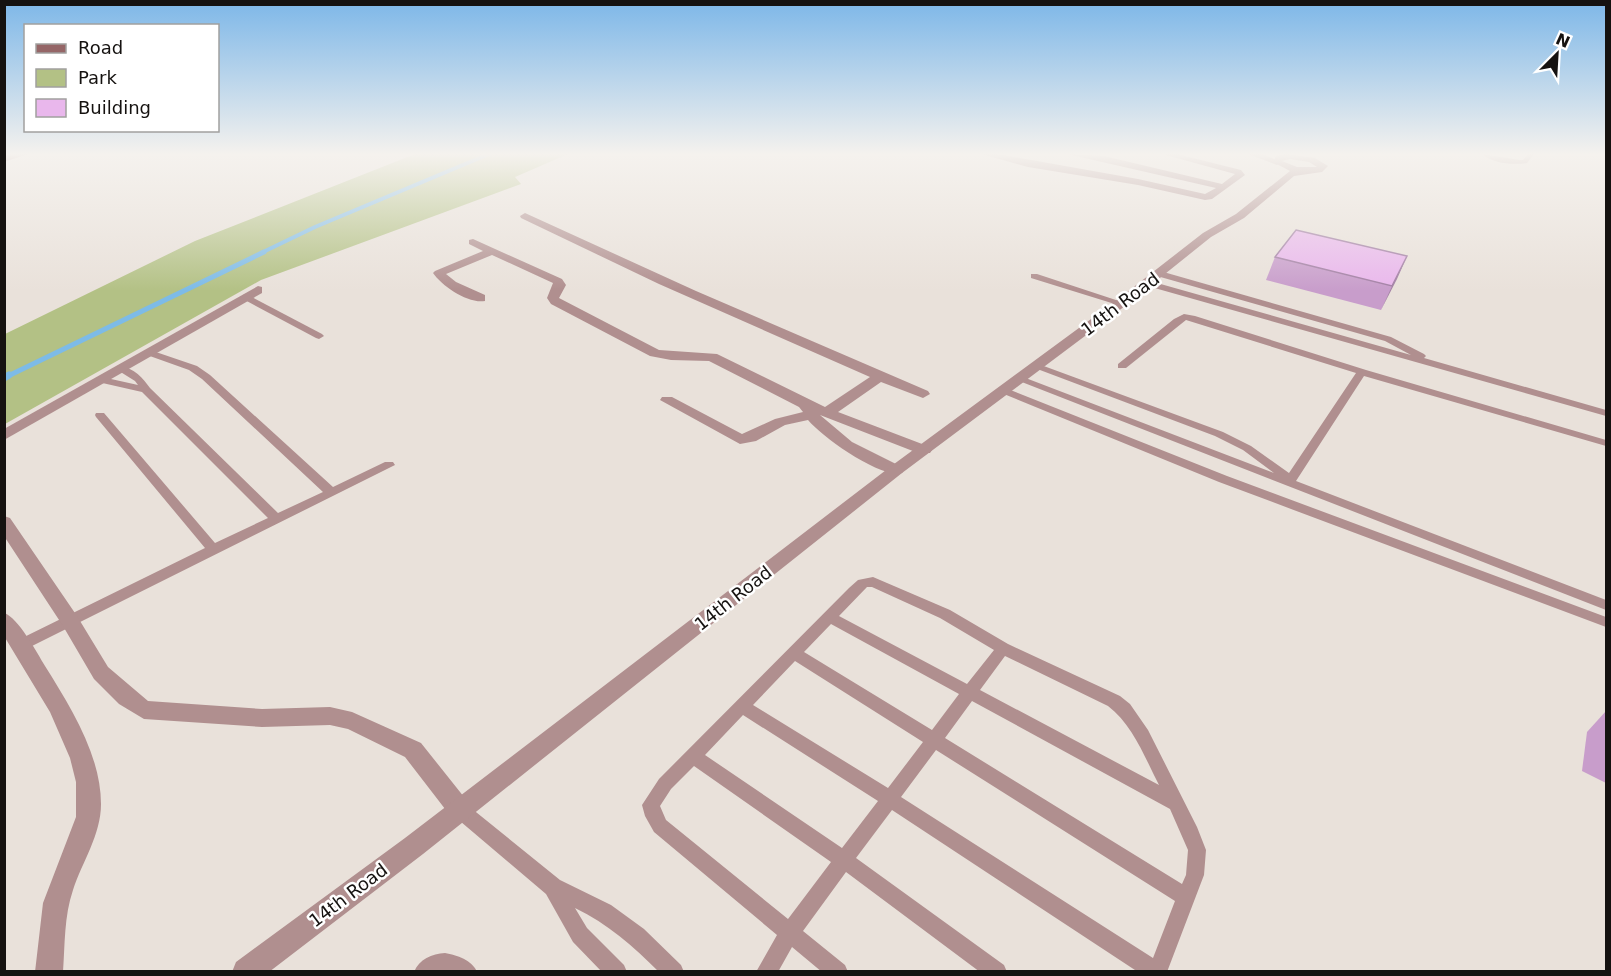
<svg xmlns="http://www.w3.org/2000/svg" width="1611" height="976" font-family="'DejaVu Sans',sans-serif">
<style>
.green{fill:#b3c185}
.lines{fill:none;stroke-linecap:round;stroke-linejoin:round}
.stream-far2{stroke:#7dbbe7;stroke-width:4}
.stream-far1{stroke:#7dbbe7;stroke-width:5}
.stream{stroke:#7dbbe7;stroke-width:7}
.service{fill:#b08f8f;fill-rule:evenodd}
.minor{fill:#b08f8f;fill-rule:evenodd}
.tertiary{fill:#b08f8f;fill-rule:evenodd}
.secondary{fill:#956667;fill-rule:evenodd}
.wall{fill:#c89dcb}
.shaded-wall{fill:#a380a5}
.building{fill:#e9b7ec;stroke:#a380a5;stroke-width:1.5}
.labels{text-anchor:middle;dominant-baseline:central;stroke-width:5;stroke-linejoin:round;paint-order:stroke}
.street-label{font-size:18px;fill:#151210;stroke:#fff}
</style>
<rect width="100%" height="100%" fill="#e9e1da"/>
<path class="green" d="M415,154H568L515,177L521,184L261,280L5,424V334L195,241Z"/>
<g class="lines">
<path class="stream-far2" d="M261,253L315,227L489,154"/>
<path class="stream-far1" d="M6,377L264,252"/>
<path class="stream" d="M4,378L9,375"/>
<g class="service">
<path d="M1482,154L1520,160H1523L1528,154H1534L1527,163C1513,165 1494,164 1482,154Z"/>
<path d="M1160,271L1391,337L1424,354L1426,356L1424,358L1606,410V416L1144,285V281H1150L1411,355L1385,341L1157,276L1156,274Z"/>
<path d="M1031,274H1037L1125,303L1121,306L1118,305L1031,278Z"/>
<path d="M246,294L322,334L324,336L319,339L316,338L243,299V295Z"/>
<path d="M1184,314L1195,316L1366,370L1606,440V446L1364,376L1296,481L1606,600V610L1014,379L1019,376L1023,377L1274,473L1243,450L1215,436L1032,367L1033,365H1041L1223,432L1251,446L1289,473L1356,373L1186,320L1126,368H1118V364L1174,319Z"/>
<path d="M150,350L197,366L210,375L333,487L385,462H393L395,465L26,649L21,651L16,649L14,645L16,641L205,548L96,417L95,415L96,413H104L215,543L268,518L142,392L98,382L97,380L102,377L138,385L135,381L119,371V367C133,366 143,378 150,388L278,513L323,492L202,379L189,370L147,355L145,353Z"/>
<path d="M1003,387L1227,476L1606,617V627L1219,482L999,392L998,390L999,388Z"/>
<path d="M873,577L950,610L1008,644L1120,696L1130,704L1148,730L1197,827L1206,850L1204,875L1167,972H1138L892,810L856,858L1004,965L1007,972H980L846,872L803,931L845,965L848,972H822L792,947L778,972H756L777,935L654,832L645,816L642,805L659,779L849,588L858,580ZM867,587H872L940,618L994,650L967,684L839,616ZM831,624L959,694L932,730L804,652ZM1005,656L1108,706C1133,725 1145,758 1159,785L980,690ZM795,661L923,742L888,788L753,705ZM972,701L1170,809L1188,850L1186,875L1182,884L945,738ZM743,715L878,801L842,848L705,755ZM936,750L1175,901L1153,958L901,797ZM694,766L831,862L788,919L666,820L660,806L671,789Z"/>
<path d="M460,802L466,804L560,880L611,905L644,929L681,965L684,972H659C633,946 608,924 575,908L587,928L624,965L627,972H602L573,942L546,894L454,816L451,810L454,804Z"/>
<path d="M445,953C457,955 472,960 477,972H414C419,959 432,954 445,953Z"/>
</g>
<g class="minor">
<path d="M981,154H997L1138,179L1205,194L1216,188L1067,154L1104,156L1222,184L1235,174L1162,154H1177L1241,170L1245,175L1212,199L1205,200L1138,185L1028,167Z"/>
<path d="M1248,154H1262L1281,162L1277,165Z"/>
<path d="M525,213L696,291L928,391L930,394L923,398L881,382L838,412L930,447L932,450L930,453H918L820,415L852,442L902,467L904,470L902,473C881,479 822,437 808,420L785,425L756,441L740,444L660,400L662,397H672L742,434L775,419L803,412L799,407L709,361L671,360L650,356L551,304L547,298L553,283L492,255L446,274L456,282L485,295V301C468,304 442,286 433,273L435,271L483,251L469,244V240L473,239L562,279L566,285L559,298L659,350L717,354L825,407L870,377L659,284L521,218L520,216Z"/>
<path d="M258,286L262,287V293L4,440V429Z"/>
<path d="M4,516L10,518L77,616L108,667L148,701L262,709L330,707L352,712L421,743L468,802L472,810L468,818L460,821L452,818L405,757L348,729L330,725L262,727L144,719L119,704L94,679L63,626L4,536Z"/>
<path d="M4,613C18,617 37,653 45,666C70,706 101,755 101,804C101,835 82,862 73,890C64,916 65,945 63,972H35L43,903L76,817V782L70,758L50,712L4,636Z"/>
</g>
<path class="tertiary" d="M1285,154L1315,158L1328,166L1322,172L1294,176L1244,218L1211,237L1125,306L902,473L423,854L269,972H232L236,962L405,838L890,467L1117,300L1203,233L1236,214L1290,171L1273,162L1276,156ZM1290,159L1309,162L1317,167H1297L1282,161Z"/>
<path class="secondary" d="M13,154H28L4,162V156Z"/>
</g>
<g class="wall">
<path d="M1407,256L1381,310L1266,280L1275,257Z"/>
<path d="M1606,711V783L1582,771L1587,732Z"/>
</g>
<path class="shaded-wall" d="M1407,256L1397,279L1381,310L1392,286Z"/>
<path class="building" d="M1296,230L1407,256L1392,286L1275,257Z"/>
<linearGradient id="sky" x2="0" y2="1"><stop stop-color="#7db7e8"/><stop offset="0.53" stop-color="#f5f2ee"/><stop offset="1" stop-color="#f5f2ee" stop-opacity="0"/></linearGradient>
<rect width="1611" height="291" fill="url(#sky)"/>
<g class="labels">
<g class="street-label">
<text transform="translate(1120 304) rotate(-37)">14th Road</text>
<text transform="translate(733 598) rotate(-38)">14th Road</text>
<text transform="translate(348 895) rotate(-37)">14th Road</text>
</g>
</g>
<rect width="1611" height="976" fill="none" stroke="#151210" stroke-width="12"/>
<rect x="24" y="24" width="195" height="108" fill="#ffffff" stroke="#a1a09f" stroke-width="1.5"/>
<rect x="36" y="44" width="30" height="9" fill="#956667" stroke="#a1a09f" stroke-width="1.5"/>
<text x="78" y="54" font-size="18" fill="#151210">Road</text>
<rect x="36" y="69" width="30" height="18" fill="#b3c185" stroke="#a1a09f" stroke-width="1.5"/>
<text x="78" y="84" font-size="18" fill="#151210">Park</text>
<rect x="36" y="99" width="30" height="18" fill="#e9b7ec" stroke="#a1a09f" stroke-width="1.5"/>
<text x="78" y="114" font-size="18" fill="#151210">Building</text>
<g transform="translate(1557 54) rotate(24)" stroke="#ffffff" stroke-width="4.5" paint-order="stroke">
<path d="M0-4.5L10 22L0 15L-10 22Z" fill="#151210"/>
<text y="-9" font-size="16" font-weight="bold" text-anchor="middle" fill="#151210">N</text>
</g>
</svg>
